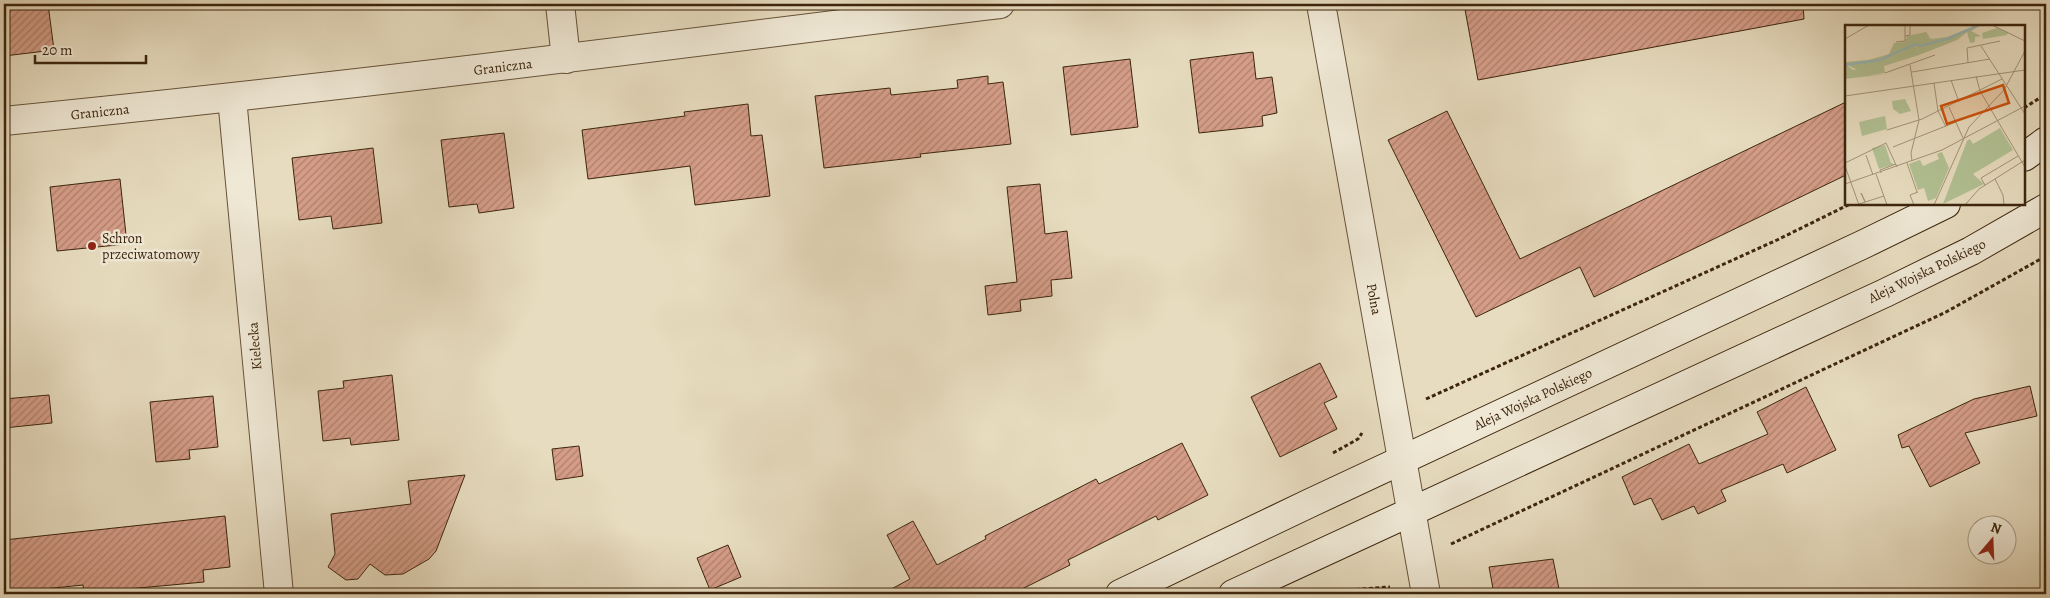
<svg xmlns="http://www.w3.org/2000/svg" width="2050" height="598" font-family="Alegreya,serif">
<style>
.building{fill:url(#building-hatch);stroke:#3c250d}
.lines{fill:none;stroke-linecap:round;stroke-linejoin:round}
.street-casing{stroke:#67533a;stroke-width:30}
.secondary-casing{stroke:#3c250d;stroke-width:30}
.path{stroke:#3c250d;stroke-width:3;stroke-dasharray:4 2.5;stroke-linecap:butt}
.street{stroke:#efe8d5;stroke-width:28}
.secondary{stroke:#efe8d5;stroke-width:28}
.poi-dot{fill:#8f2418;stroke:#efe8d5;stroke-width:2}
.labels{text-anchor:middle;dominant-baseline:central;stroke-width:5;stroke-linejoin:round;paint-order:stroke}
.street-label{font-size:14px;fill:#3c250d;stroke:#efe8d5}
.poi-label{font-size:14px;fill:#3c250d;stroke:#efe8d5;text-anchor:start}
.inset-river{fill:none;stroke:#98bab8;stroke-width:2.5}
.inset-road{fill:none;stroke:#a39378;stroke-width:1}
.view{fill:#ce510c;fill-opacity:0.15;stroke:#ce510c;stroke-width:2.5}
.inset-edge{fill:none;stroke:#3c250d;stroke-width:2.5}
</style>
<defs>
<pattern id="building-hatch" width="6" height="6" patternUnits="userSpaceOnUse" patternTransform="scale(1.25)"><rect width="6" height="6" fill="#d59d88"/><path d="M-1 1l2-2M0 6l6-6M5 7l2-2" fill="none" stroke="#ae806e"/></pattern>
</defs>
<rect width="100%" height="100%" fill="#e7dcbf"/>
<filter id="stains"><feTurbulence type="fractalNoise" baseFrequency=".004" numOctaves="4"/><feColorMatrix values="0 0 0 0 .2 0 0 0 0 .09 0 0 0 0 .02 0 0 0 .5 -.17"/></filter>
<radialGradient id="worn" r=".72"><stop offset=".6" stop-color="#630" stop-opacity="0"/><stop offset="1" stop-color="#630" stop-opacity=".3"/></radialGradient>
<g class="building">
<path d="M4,4H48L54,50L4,56Z"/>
<path d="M1464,4H1803L1804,19L1478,80Z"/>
<path d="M1253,52L1256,79L1272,77L1277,113L1262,116L1263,126L1199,133L1190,60Z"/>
<path d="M1130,59L1138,127L1071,135L1063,67Z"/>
<path d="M988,76V84L1003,82L1011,144L920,154L921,157L824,168L815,96L890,88L891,95L958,88L957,80Z"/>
<path d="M1846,102V175L1594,297L1580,267L1476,317L1388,140L1447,111L1520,259Z"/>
<path d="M748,104L751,136L762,135L770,196L695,205L690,166L588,179L582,130L685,116L684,112Z"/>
<path d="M504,133L514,208L479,213L477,204L449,207L441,140Z"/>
<path d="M373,148L382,223L333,229L331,216L299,220L292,158Z"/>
<path d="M120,179L127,244L57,251L50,187Z"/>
<path d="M1040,184L1045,234L1067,231L1072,278L1051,280L1052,296L1020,300L1021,311L988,315L985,286L1017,282L1007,187Z"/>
<path d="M1320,363L1337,397L1324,403L1337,429L1280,457L1251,397Z"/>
<path d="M392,375L399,440L351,445L350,438L323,441L318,391L344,388L343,381Z"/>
<path d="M2030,386L2037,416L1965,433L1980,463L1930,487L1909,446L1902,448L1898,435L1974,399Z"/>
<path d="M1806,387L1836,450L1787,473L1783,464L1721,490L1726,501L1698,514L1694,506L1662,520L1651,498L1634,505L1622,477L1689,444L1699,464L1768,434L1757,412Z"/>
<path d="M49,395L52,423L4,428V399Z"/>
<path d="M213,396L218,447L189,450L190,459L156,462L150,402Z"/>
<path d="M1182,443L1208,495L1158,520L1156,516L1068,560L1070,565L1012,594H882L910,579L887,535L913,521L937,565L986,539L985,536L1096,479L1099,484Z"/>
<path d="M579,446L583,476L556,480L552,449Z"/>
<path d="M465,475L436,551L429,559L403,574L385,575L370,564L358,579L346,580L328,567L335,554L331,514L411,504L408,481Z"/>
<path d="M225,516L230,567L203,570L204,582L84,593L83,585L4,593V540Z"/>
<path d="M728,545L741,577L710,590L697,558Z"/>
<path d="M1553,559L1560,594H1494L1489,567Z"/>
</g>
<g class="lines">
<defs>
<g id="street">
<path d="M560,4L566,59"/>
<path d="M1321,4L1426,594"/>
<path d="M232,98L279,594"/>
<path d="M4,121C337,88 668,46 1000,4"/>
</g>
<g id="secondary">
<path d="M2024,157L2046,141"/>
<path d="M1120,594L1308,504L1864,244L1946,204"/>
<path d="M1233,594L1885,293L1971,251L2046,208"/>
</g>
</defs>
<use href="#street" class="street-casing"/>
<use href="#secondary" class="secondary-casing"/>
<g class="path">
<path d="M2024,108L2046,94"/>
<path d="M1426,399L1777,240L1850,204"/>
<path d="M1333,453L1358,439L1362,433"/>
<path d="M1451,544L1946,312L2046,256"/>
<path d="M1337,594L1350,590L1390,587"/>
</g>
<use href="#street" class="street"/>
<use href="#secondary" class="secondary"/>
</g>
<circle class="poi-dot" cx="92" cy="246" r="5"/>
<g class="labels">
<g class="street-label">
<text transform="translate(503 67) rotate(-7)">Graniczna</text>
<text transform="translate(100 112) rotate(-6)">Graniczna</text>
<text transform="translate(1927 271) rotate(-26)">Aleja Wojska Polskiego</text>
<text transform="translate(1374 299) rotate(80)">Polna</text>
<text transform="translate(255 346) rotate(-95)">Kielecka</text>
<text transform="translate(1533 399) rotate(-25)">Aleja Wojska Polskiego</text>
</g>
<g class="poi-label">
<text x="102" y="238">Schron<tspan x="102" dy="16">przeciwatomowy</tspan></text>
</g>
</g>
<g transform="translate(1845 25)">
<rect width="180" height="180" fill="#e7dcbf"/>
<path d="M152,3L163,7L162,10L138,14L137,8ZM81,7L84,11L80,19L71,20L74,30L39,41L40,48L23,50L0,39V37L23,35L44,29L49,18L60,17L62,11ZM60,74L66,86L55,89L48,84L47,76ZM40,120L46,138L50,139L34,144L27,123Z" fill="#b2c194"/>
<path d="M136,0L126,6L136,11L130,12V17L125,18L122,7L112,15L74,30L71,19H79L83,11L86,14L102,12ZM0,39L8,45L21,43L23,50L41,49L0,54Z" fill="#b2c194"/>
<path d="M40,91L42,104L17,111L14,97ZM155,103L168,125L128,149L139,159L98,179L122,116L125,114L128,119ZM97,127L104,143L91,173L83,176L79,163L73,165L64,139L75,135L78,141L94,134L92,129Z" fill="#b2c194"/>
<path class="inset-river" d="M0,40L35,35L70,19L75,21L102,14L134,0"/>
<path class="inset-road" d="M147,0L180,16M60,11L65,10V0M0,14L24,0M51,17L60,16V0M136,21L180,89M123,38L122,23L155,16M65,40L74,95L66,128L67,136M67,47L145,34M40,48L90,30M131,51L135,66M106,55L114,77M89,58L93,86L101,102M135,66L180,142M0,71L180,45M104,82L118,113M42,105L77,94L157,54M48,122L111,97M21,130L28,150M0,138L41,118L52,142M62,138L72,167M0,141L14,180M36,148L35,145L51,139M31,149L42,180M150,154L158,170L159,180M0,159L97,125L180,81M140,160L136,153L173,131M20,176L16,168L20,177M14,179L39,171M69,180L65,170L73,167M89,180L124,102L159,65L180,26M120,180L134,164L180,135"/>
<path class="view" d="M158,60L164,78L102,99L96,81Z"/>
<rect width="180" height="180" class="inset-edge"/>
</g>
<rect width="2050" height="598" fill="none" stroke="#e7dcbf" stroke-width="20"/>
<rect x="5" y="5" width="2040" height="588" fill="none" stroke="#3c250d" stroke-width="2.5"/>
<rect x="10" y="10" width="2030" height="578" fill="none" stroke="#3c250d"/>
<g transform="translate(1992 540) rotate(19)"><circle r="24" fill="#efe8d5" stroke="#a79a85"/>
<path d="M0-4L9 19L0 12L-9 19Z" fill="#8f2418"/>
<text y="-8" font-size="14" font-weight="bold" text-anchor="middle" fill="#3c250d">N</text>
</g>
<path d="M35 55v8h111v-8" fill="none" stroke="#3c250d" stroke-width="2.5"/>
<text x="42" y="55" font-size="15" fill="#3c250d" stroke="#efe8d5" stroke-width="4" paint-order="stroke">20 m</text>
<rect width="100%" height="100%" filter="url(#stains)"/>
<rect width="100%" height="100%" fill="url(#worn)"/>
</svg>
